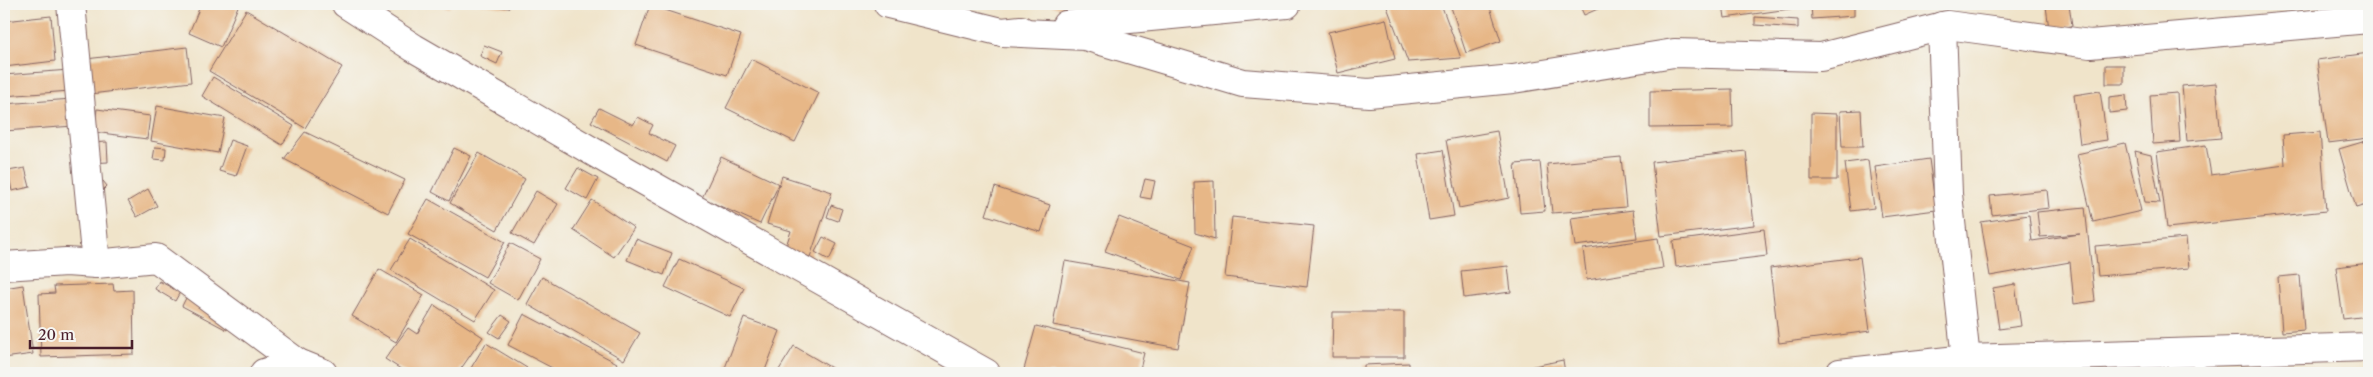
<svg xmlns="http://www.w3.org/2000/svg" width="2373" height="377" font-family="'Libre Caslon Text',serif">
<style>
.building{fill:#e7b787}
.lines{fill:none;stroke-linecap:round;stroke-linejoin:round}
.minor-casing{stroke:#846463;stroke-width:30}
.minor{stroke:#fff;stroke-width:28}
</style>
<rect width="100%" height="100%" fill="#f6f6f2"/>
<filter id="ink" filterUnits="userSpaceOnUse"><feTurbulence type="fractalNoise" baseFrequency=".02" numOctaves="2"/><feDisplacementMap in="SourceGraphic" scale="10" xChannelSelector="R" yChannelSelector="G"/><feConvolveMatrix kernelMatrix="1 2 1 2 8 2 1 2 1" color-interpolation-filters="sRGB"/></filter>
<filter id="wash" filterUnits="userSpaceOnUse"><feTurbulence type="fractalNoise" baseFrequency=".0096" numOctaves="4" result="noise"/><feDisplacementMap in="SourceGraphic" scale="20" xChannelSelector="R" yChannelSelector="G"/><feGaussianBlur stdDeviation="1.12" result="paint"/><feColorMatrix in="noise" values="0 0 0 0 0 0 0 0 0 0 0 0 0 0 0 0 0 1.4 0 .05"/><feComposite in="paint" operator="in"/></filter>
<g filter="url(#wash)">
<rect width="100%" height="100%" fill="#f0e4ca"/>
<g id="blocks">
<g class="building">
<path d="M201,4H239L221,47L189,33Z"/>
<path d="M437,4H451L450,8Z"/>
<path d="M480,4H510L509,8Z"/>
<path d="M1049,4H1066L1063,10Z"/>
<path d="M1396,4H1441L1461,58L1408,62L1387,7Z"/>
<path d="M1450,4H1489L1501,41L1466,53Z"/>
<path d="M1579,4H1609L1584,15Z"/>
<path d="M1723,4H1795L1796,8L1725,18Z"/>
<path d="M1811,4H1854V16L1812,19Z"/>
<path d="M2069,4L2072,26L2049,29L2046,6Z"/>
<path d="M650,5L741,35L727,75L636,45Z"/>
<path d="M246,10L342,67L305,128L209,71Z"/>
<path d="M51,16L55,61L4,67V21Z"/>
<path d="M1755,17L1798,20V28L1755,25Z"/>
<path d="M1386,19L1395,59L1338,73L1328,32Z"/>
<path d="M484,45L502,52L497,64L480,56Z"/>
<path d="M187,47L191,82L91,94L86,59Z"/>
<path d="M2369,53V138L2328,143L2317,60Z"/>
<path d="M751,59L819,93L795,142L726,108Z"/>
<rect x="2106" y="65" width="18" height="19"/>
<path d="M69,70L70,91L4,96V75Z"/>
<path d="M213,77L294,126L282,145L202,96Z"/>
<path d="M2216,83L2221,138L2187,141L2182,86Z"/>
<path d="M1732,89L1733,127L1650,128V91Z"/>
<path d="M2100,91L2107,140L2080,144L2074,95Z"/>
<path d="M2177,93L2180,142L2153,144L2150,95Z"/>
<path d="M2126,95L2127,111L2109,113V97Z"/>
<path d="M72,99L74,126L4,131V104Z"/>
<path d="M157,106L225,118L218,153L151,141Z"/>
<path d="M599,108L633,125L638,117L653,125L649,133L675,146L667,162L591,122Z"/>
<path d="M97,109L150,116L147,139L94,132Z"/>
<path d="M1861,110L1863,147H1842L1840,111Z"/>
<path d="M1811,113L1837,114V180H1811Z"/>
<path d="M1497,131L1509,198L1459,208L1446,140Z"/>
<path d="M305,132L405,180L388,213L284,159Z"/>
<path d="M2320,132L2326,211L2167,228L2157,152L2206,145L2211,175L2285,165L2283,135Z"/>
<path d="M230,140L247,146L236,176L219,171Z"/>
<path d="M2369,140V204L2356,208L2339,149Z"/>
<path d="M107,142L108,162L90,163L89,143Z"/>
<path d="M2125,143L2141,211L2093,222L2077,154Z"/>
<path d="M155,147L166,148L165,160L153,159Z"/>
<path d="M454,148L471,156L449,201L432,192Z"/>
<path d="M1443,150L1454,216L1429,220L1418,154Z"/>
<path d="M1746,151L1754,225L1661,236L1652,162Z"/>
<path d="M2135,151L2151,155L2160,203L2145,202Z"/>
<path d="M479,153L525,179L497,230L450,203Z"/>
<path d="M721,157L779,184L760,224L702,198Z"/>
<path d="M1621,157L1626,207L1552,213L1547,164Z"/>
<path d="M1929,159L1936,210L1882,217L1875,167Z"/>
<path d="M1868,160L1874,208L1851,211L1845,163Z"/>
<path d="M1540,162L1545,211L1520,213L1515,164Z"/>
<path d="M25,168L30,187L12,191L8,171Z"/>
<path d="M578,168L598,179L587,200L566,188Z"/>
<path d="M782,176L832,192L810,257L785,249L791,231L767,224Z"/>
<path d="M1145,179L1155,181L1151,199L1140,197Z"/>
<path d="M103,181L107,186L99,194L94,190Z"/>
<path d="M1214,181L1215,239L1195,233L1194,182Z"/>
<path d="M995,187L1050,205L1041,232L986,215Z"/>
<path d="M148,189L157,206L137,217L128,201Z"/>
<path d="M2047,190L2049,208L1992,215L1990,196Z"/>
<path d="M536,191L558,204L534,245L512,233Z"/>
<path d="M428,199L505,242L485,277L408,234Z"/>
<path d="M592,200L634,228L614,257L573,230Z"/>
<path d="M831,205L842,209L838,221L827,217Z"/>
<path d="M2085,207L2095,301L2074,304L2070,262L1990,276L1981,222L2029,215L2032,241L2080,234L2040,237L2037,212Z"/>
<path d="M1633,210L1637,238L1575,246L1571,218Z"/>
<path d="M1119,217L1194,246L1181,280L1105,251Z"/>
<path d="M1232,217L1314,226L1307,287L1225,277Z"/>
<path d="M1764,229L1767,256L1676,267L1673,241Z"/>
<path d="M823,237L837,244L829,260L815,252Z"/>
<path d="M1658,238L1663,268L1587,280L1583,249Z"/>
<path d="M2186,238L2189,268L2098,276L2095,246Z"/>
<path d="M410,239L494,290L475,320L391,270Z"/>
<path d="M636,239L672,253L664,275L627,260Z"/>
<path d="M510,243L540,259L518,300L488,283Z"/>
<path d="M1860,257L1870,331L1779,343L1770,268Z"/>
<path d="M679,259L744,288L730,317L665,287Z"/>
<path d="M1065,261L1190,283L1178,348L1053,325Z"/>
<path d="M2369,263V316L2343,319L2336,267Z"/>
<path d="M1508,266L1511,292L1464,298L1461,271Z"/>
<path d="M379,269L424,295L396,342L352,316Z"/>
<path d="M2300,275L2304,330L2282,332L2278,277Z"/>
<path d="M542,277L640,333L624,360L527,304Z"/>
<path d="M159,281L180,292L175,301L155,289Z"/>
<path d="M113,284L114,291L133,290L134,354L41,357L39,294L55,293L54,286Z"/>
<path d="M2015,284L2021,326L1999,329L1993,288Z"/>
<path d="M23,285L33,354L4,358V288Z"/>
<path d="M187,296L232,320L227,330L182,306Z"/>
<path d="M434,305L483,337L458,373H407L385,359L408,328L417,334Z"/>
<path d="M1333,312H1404V357H1332Z"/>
<path d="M524,314L617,363L611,373H562L508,345Z"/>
<path d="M502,315L511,321L499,338L489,332Z"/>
<path d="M744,318L780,331L764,373H723Z"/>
<path d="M1036,326L1144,353L1139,373H1023Z"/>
<path d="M486,343L527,368L524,373H468Z"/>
<path d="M794,346L835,370L834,373H777Z"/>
<path d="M1563,360L1565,373H1530L1529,367Z"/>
<path d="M1409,363V373H1364V365Z"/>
</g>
</g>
</g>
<g filter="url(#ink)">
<use href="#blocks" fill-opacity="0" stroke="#846463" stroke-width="1"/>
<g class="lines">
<defs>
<g id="minor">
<path d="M71,4L96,264"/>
<path d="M346,4L414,48L609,161L986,373"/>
<path d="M888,4L1002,32L1021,30"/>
<path d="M1066,25L1287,4"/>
<path d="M1942,26L1948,194L1966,359"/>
<path d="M1002,32L1085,36L1243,83L1369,93L1513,79L1674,53L1821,57L1947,25L2090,44L2369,19"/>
<path d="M4,266L66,262L96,264L156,258L298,363L323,373"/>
<path d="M264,373L298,363"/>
<path d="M1840,373L1966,359L2369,347"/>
</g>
</defs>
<use href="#minor" class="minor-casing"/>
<use href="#minor" class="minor"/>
</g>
</g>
<rect width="2373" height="377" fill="none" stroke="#f6f6f2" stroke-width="20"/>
<path d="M30 340v8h102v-8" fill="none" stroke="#4a1f2b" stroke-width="2.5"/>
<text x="38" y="340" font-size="15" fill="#4a1f2b" stroke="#f6f6f2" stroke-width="4" paint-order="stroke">20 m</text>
</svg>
